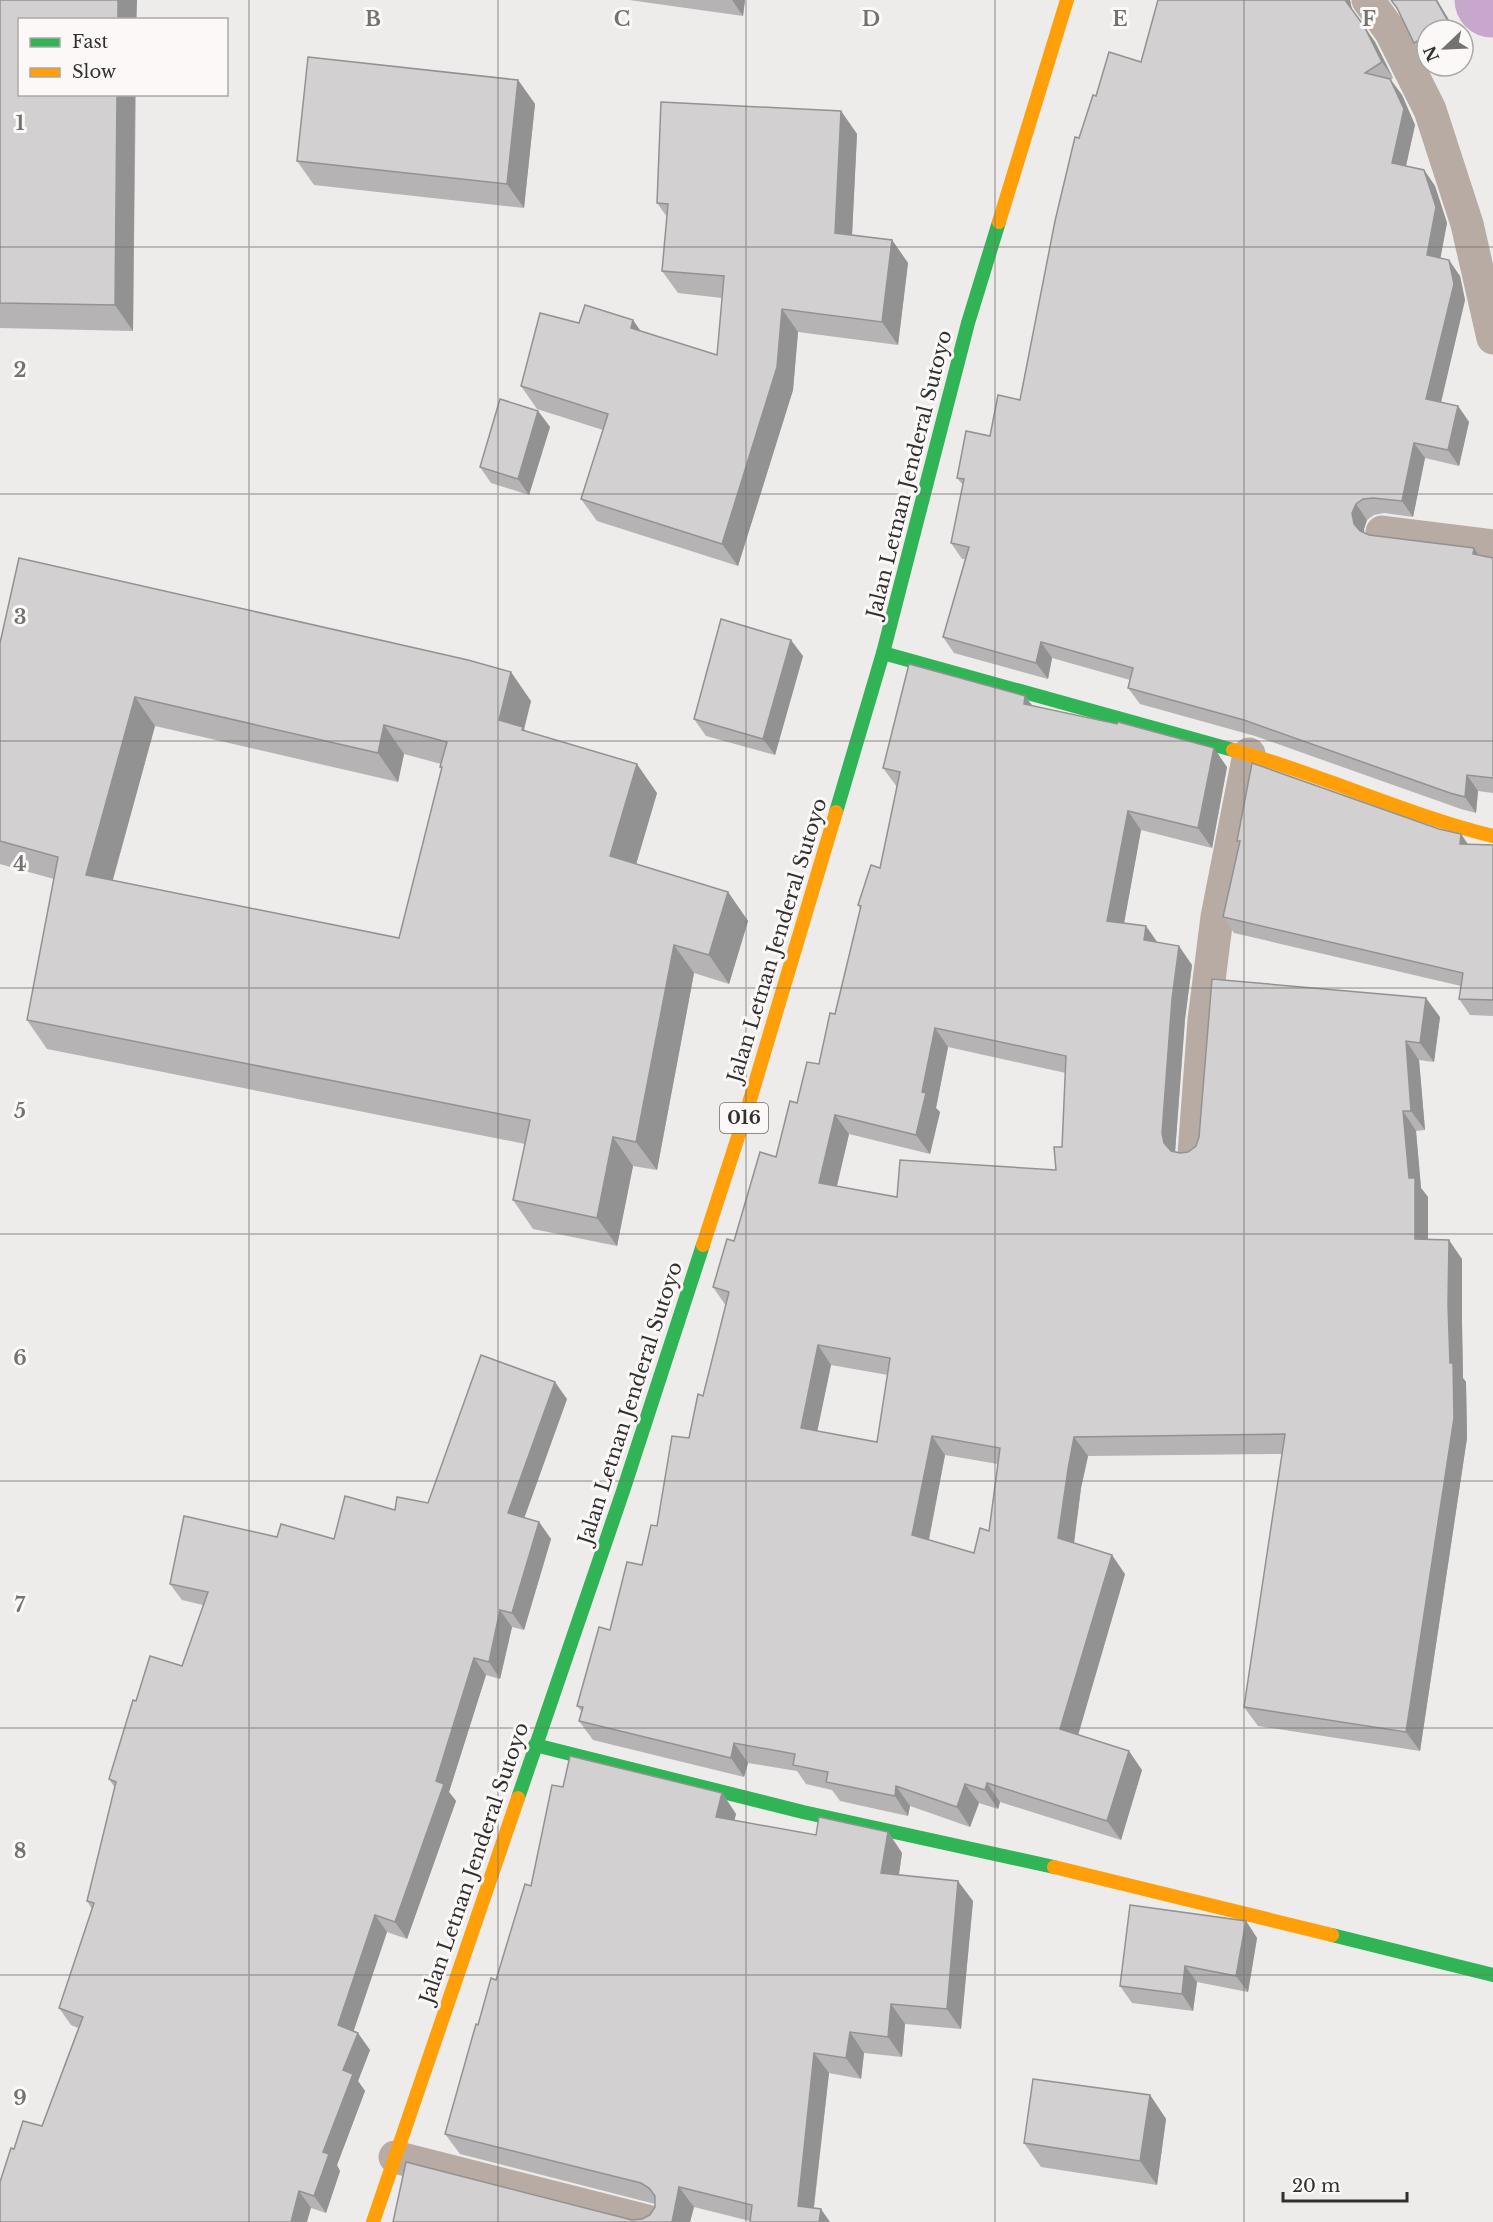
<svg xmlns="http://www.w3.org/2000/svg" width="1493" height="2222" font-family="'Libre Baskerville',serif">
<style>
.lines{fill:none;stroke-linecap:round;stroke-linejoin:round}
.river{stroke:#c7a7cc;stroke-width:75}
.street{stroke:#b7aba4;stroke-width:33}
.fast{stroke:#30b455;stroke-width:14}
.slow{stroke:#ff9f0a;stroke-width:14}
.wall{fill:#b5b3b3;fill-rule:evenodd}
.shaded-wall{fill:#939292}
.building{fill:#d2d0d0;stroke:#939292;stroke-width:1.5;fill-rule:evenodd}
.grid{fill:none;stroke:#737271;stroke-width:1.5;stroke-opacity:0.55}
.labels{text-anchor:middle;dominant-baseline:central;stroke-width:6;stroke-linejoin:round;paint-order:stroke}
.shield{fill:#fcf8f8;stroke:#6e6c6c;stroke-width:1.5}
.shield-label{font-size:18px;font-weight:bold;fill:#313030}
.street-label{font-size:20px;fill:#313030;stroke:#fcf8f8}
.grid-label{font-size:20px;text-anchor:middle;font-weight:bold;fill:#737271;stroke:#fcf8f8;stroke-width:6;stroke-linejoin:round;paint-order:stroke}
</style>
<rect width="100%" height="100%" fill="#eeeceb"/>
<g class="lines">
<path class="river" d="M1492,0H1493"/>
<g class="street">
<path d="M1368,0L1391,32L1430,110L1467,224L1493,338"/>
<path d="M1382,532L1493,546"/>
<path d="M1194,1154L1204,1020L1217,917L1249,754"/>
<path d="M395,2157L651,2222"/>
</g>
<g class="fast">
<path d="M883,653L1233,750"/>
<path d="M836,812L883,653L968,323L999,222"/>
<path d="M535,1745L803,1812L1054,1867"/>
<path d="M518,1798L623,1491L703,1245"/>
<path d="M1332,1935L1493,1975"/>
</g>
<g class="slow">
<path d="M999,222L1067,0"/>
<path d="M1233,750C1321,774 1404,814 1493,836"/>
<path d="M703,1245L750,1100L836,812"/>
<path d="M1054,1867L1332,1935"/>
<path d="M373,2222L518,1798"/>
</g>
</g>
<g class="wall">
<path d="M0,0H137L133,331L0,328Z"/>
<path d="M629,0H745L743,16Z"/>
<path d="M1158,0H1350L1352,10L1375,42L1393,78L1391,80L1402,95L1415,125L1406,166L1424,170L1435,186L1447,223L1440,258L1460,276L1465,300L1441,402L1458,406L1469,422L1459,466L1425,458L1413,517L1384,513L1374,515L1367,520L1364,529V533L1369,535L1493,558V793L1478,791L1476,813L1461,809L1255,736L1140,704L1128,688L1130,680L1052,658L1048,679L954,653L943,637L965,559H962L951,543L963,485L957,478L990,436L1020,400L1079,138L1096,96L1141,62Z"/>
<path d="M1437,0L1455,30H1427V58L1426,59L1414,43L1397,9Z"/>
<path d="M518,80L535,104L524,208L314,185L297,161Z"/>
<path d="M841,111L857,134L852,235L892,240L908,263L898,345L798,332L793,390L738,566L597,521L581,499L603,430L537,409L521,386L579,323L633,320L640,331L717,355L722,298L678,293L662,271L667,217L657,203Z"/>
<path d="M538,411L550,427L529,495L491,483L480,467Z"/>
<path d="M0,643L531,701L524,729L526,732L657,793L636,864L728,892L748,921L729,984L694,973L657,1170L633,1166L617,1246L533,1229L513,1200L525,1144L47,1049L27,1020L54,879L0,864ZM155,726L398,782L404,754L441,764L440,767L442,769L399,938L113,880Z"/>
<path d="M803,656L775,755L706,736L694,719Z"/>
<path d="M1025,696L1032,705L1227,767L1212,848L1141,830L1124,923L1158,943L1192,965L1185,1019L1175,1152L1180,1153L1188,1152L1440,1017L1434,1062L1419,1060L1425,1130L1416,1131L1421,1188L1428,1197V1240L1462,1259V1323L1463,1378L1466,1382L1467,1438L1420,1751L1258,1726L1244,1707L1282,1454L1088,1456L1081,1488L1074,1543L1125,1574L1078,1735L1142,1770L1121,1840L1000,1802L998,1809L979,1803L970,1827L910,1806L908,1816L840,1801L832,1790L806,1784L797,1771L748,1763L744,1777L593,1740L579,1721L582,1712L577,1706L610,1630L642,1565L657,1526L703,1396L726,1306L713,1287L776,1157L797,1103L819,1064L835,1014L860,909L858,905L880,868L897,787L883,768ZM948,1047L1066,1073L1062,1147L1056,1170L897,1197L837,1186L849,1134L930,1154L940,1112L936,1108ZM831,1365L888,1375L877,1442L817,1431ZM945,1455L998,1464L989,1531L974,1553L929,1540Z"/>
<path d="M1237,841L1468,844L1493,845V1016L1470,1015L1459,999L1461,986L1234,933L1223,917L1239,844Z"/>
<path d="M567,1399L524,1518L539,1522L551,1539L524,1630L512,1627L500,1679L486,1675L449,1792L456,1801L407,1939L387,1932L353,2031L370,2050L358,2081L365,2091L337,2165L340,2171L326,2213L311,2208L14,2149L42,2126L78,2028L71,2025L59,2008L92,1909L87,1901L115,1788L109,1779L136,1701L182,1666L203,1605L182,1600L170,1584L277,1537L334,1539L395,1510L428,1503Z"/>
<path d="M563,1787L722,1793L736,1814L734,1821L816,1835L888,1832L902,1853L899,1875L973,1901L961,2029L905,2024L902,2057L864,2053L861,2079L829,2073L814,2208L750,2221L694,2207L690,2222H393L642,2219L650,2215L655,2207V2204L460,2154L445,2134L478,2025L496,1980L531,1886Z"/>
<path d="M1246,1921L1257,1938L1248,1992L1197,1982L1193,2011L1132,2003L1120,1986Z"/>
<path d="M1150,2095L1166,2119L1157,2185L1041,2167L1024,2143Z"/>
</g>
<g class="shaded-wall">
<path d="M118,0H137L136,20H118Z"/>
<path d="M732,0H745L743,16Z"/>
<path d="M1345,0H1350L1352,10Z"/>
<path d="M1436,0H1437L1455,30L1449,23Z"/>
<path d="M1364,26L1375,42L1393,78L1382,62Z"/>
<path d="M1390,79L1402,95L1415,125L1403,179L1392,163Z"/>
<path d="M518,80L535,104L524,208L507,184Z"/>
<path d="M117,94H135L133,331L115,305Z"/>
<path d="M841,111L857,134L851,256L835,233Z"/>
<path d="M1424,170L1435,186L1447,223L1438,271L1427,255Z"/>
<path d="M892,240L908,263L898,345L882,322Z"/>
<path d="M1449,260L1460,276L1465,300L1438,415L1426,399Z"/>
<path d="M782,309L798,332L793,390L738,566L722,544Z"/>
<path d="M633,320L649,343L631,328Z"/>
<path d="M1458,406L1469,422L1459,466L1448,450Z"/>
<path d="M538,411L550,427L529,495L518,479Z"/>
<path d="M1414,443L1425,458L1413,517L1402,501Z"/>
<path d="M1356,504L1367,520L1364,529L1365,540L1354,524L1352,513Z"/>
<path d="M1474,548L1485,564L1473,554Z"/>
<path d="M791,640L803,656L775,755L763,739Z"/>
<path d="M1041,642L1052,658L1048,679L1036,663Z"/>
<path d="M511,672L531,701L524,729L543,755L499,720Z"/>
<path d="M1025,696L1039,715L1024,704Z"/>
<path d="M135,697L155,726L106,904L86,875Z"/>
<path d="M384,725L404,754L398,782L378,753Z"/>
<path d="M1214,748L1227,767L1212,848L1198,828Z"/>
<path d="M637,764L657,793L630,885L610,856Z"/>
<path d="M1467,775L1478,791L1476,813L1465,797Z"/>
<path d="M1128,811L1141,830L1121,940L1107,921Z"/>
<path d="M1461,834L1472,850L1460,844Z"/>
<path d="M728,892L748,921L729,984L709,955Z"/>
<path d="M1146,926L1160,946L1144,940Z"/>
<path d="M674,945L694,973L657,1170L636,1142Z"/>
<path d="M1179,946L1192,965L1185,1019L1175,1153L1177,1163L1164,1143L1162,1133L1172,999Z"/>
<path d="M1426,998L1440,1017L1434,1062L1420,1043Z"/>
<path d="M935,1028L948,1047L936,1108L940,1112L930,1154L916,1135L922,1092Z"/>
<path d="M1406,1041L1419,1060L1425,1130L1411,1111Z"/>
<path d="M1403,1111L1416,1131L1421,1188L1428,1197V1259L1415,1239Z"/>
<path d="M835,1115L849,1134L833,1202L819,1183Z"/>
<path d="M613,1137L633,1166L617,1246L597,1218Z"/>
<path d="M1449,1240L1462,1259V1323L1463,1378L1466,1382L1467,1438L1420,1751L1406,1732L1450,1363L1448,1304Z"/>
<path d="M818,1345L831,1365L814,1447L801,1428Z"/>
<path d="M555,1382L567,1399L520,1530L508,1513Z"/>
<path d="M932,1436L945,1455L926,1554L912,1535Z"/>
<path d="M1074,1437L1088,1456L1081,1488L1072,1558L1058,1538L1068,1469Z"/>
<path d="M539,1522L551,1539L524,1630L512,1613Z"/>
<path d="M1112,1555L1125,1574L1074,1749L1060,1729Z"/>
<path d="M500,1610L512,1627L500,1679L489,1662Z"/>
<path d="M474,1658L486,1675L449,1792L456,1801L407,1939L395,1922L436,1781Z"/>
<path d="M734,1743L748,1763L744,1777L731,1758Z"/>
<path d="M1129,1751L1142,1770L1121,1840L1107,1821Z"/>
<path d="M987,1783L1000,1802L998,1809L985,1790Z"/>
<path d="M965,1784L979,1803L970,1827L957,1807Z"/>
<path d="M896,1786L910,1806L908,1816L895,1796Z"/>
<path d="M722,1793L736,1814L730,1838L716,1817Z"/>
<path d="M888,1832L902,1853L896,1893L881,1873Z"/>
<path d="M958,1881L973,1901L961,2029L947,2009Z"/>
<path d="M375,1915L387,1932L350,2042L338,2025Z"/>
<path d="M1246,1921L1257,1938L1248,1992L1236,1976Z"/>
<path d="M1185,1966L1197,1982L1193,2011L1182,1994Z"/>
<path d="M891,2004L905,2024L902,2057L888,2037Z"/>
<path d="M850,2032L864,2053L861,2079L846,2058Z"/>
<path d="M358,2033L370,2050L358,2081L365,2091L337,2165L340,2171L326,2213L314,2196L343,2070Z"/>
<path d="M814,2053L829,2073L812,2222L798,2206Z"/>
<path d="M1150,2095L1166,2119L1157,2185L1140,2161Z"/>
<path d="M679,2187L694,2207L690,2222H672Z"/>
<path d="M299,2191L311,2208L307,2222H291Z"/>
<path d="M821,2209L830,2222H819Z"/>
</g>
<g class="building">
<path d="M0,0H118V20H20V94H117L115,305L0,303Z"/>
<path d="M1158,0H1345L1364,26L1382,62L1365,73L1390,79L1404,109L1392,163L1424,170L1436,207L1427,255L1449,260L1454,284L1426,399L1458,406L1448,450L1414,443L1402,501L1373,498L1363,499L1356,504L1352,513L1354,524L1360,531L1369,535L1474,548L1473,554L1493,558V778L1467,775L1465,797L1450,793L1244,720L1128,688L1133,668L1041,642L1036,663L943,637L969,547L951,543L964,479L957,478L966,431L990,436L998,395L1020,400L1055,221L1075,137L1079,138L1093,95L1096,96L1109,52L1141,62Z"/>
<path d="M1391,0H1436L1449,23L1437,30H1427V36L1414,43L1397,8Z"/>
<path d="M308,57L518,80L507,184L297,161Z"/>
<path d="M661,102L841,111L835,233L892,240L882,322L782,309L777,367L722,544L581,499L608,414L521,386L540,313L579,323L585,305L633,320L631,328L717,355L724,276L662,271L668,204L657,203Z"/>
<path d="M500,399L538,411L518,479L480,467Z"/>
<path d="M19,558L468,660L511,672L499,720L523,727L522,730L637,764L610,856L728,892L709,955L674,945L636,1142L613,1137L597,1218L513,1200L530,1120L27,1020L58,857L0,841V643ZM135,697L378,753L384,725L447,742L440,767H442L399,938L86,875Z"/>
<path d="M721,619L791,640L763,739L694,719Z"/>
<path d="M909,664L1025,696L1024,704L1117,724L1118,722L1214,748L1198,828L1128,811L1107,921L1146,926L1144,940L1179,946L1172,999L1162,1133L1164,1143L1171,1151L1180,1153L1188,1152L1196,1146L1199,1137L1212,979L1426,998L1420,1043L1406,1041L1411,1111H1403L1409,1178H1415V1239L1449,1240L1448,1304L1450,1363H1453L1454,1418L1406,1732L1244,1707L1285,1434L1074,1437L1068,1469L1058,1538L1112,1555L1060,1729L1129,1751L1107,1821L987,1783L985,1790L965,1784L957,1807L896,1786L895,1796L826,1782L828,1772L793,1765L795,1754L734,1743L731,1758L579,1721L583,1707L577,1706L599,1627L610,1630L627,1562L642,1565L651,1525L657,1526L672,1436L689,1438L698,1394L703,1396L729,1292L713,1287L727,1239L734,1241L760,1152L776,1157L790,1101L797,1103L807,1062L819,1064L830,1013L835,1014L861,906L858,905L871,865L880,868L900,772L883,768ZM935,1028L1066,1056L1062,1147H1054L1056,1170L900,1160L897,1197L819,1183L835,1115L916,1135L926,1093L922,1092ZM818,1345L890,1358L877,1442L801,1428ZM932,1436L1000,1448L989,1531L980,1528L974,1553L912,1535Z"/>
<path d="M1252,763L1439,829L1461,834L1460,844L1493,845V1000L1459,999L1463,973L1223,917L1240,841H1237Z"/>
<path d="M481,1355L555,1382L508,1513L539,1522L512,1613L500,1610L489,1662L474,1658L436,1781L444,1784L395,1922L375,1915L338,2025L358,2033L343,2070L353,2074L323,2152L329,2154L314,2196L299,2191L291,2222H0V2182L11,2148L14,2149L23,2121L42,2126L83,2017L59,2008L94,1903L87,1901L116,1782L109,1779L133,1700L136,1701L150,1656L182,1666L208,1592L170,1584L184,1516L277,1537L281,1524L334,1539L345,1496L395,1510L397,1497L428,1503Z"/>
<path d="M570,1756L722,1793L716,1817L816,1835L819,1817L888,1832L881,1873L958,1881L947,2009L891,2004L888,2037L850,2032L846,2058L814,2053L798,2206L821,2209L819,2222H750L752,2205L679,2187L672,2222H393L406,2162L632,2220L642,2219L650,2215L655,2207V2196L649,2188L641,2183L445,2134L476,2024L478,2025L491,1978L496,1980L525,1884L531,1886L552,1785L563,1787Z"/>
<path d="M1130,1905L1246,1921L1236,1976L1185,1966L1182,1994L1120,1986Z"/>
<path d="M1033,2079L1150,2095L1140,2161L1024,2143Z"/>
</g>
<path class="grid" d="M249,0V2222M498,0V2222M746,0V2222M995,0V2222M1244,0V2222M0,247H1493M0,494H1493M0,741H1493M0,988H1493M0,1234H1493M0,1481H1493M0,1728H1493M0,1975H1493"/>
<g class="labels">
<rect class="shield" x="720" y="1103" width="48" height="30" rx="4.5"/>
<g class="shield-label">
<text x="744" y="1118">016</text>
</g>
<g class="street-label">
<text transform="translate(909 474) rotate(-76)">Jalan Letnan Jenderal Sutoyo</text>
<text transform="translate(777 940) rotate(-73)">Jalan Letnan Jenderal Sutoyo</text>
<text transform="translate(630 1403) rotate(-72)">Jalan Letnan Jenderal Sutoyo</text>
<text transform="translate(474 1863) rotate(-71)">Jalan Letnan Jenderal Sutoyo</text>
</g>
</g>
<g class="grid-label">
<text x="373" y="26">B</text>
<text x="622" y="26">C</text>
<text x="871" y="26">D</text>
<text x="1120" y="26">E</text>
<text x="1369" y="26">F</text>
<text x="20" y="130">1</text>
<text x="20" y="377">2</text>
<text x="20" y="624">3</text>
<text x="20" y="871">4</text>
<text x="20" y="1118">5</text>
<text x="20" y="1365">6</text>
<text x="20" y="1612">7</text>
<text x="20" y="1858">8</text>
<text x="20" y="2105">9</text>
</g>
<rect x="18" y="18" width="210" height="78" fill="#fcf8f8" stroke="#aba8a8" stroke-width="1.5"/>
<rect x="30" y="38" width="30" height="9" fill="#30b455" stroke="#aba8a8" stroke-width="1.5"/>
<text x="72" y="48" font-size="18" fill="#313030">Fast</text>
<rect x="30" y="68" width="30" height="9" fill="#ff9f0a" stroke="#aba8a8" stroke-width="1.5"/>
<text x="72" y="78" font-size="18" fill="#313030">Slow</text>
<g transform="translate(1445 48) rotate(247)"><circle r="28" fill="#fcf8f8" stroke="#aba8a8" stroke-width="1.5"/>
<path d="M0-4.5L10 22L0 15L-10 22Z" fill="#737271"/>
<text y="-9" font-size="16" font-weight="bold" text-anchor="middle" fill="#313030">N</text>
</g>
<path d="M1283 2192v9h124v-9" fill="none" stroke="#313030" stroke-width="3"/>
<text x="1292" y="2192" font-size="18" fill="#313030" stroke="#fcf8f8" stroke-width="4.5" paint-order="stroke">20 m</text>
</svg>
